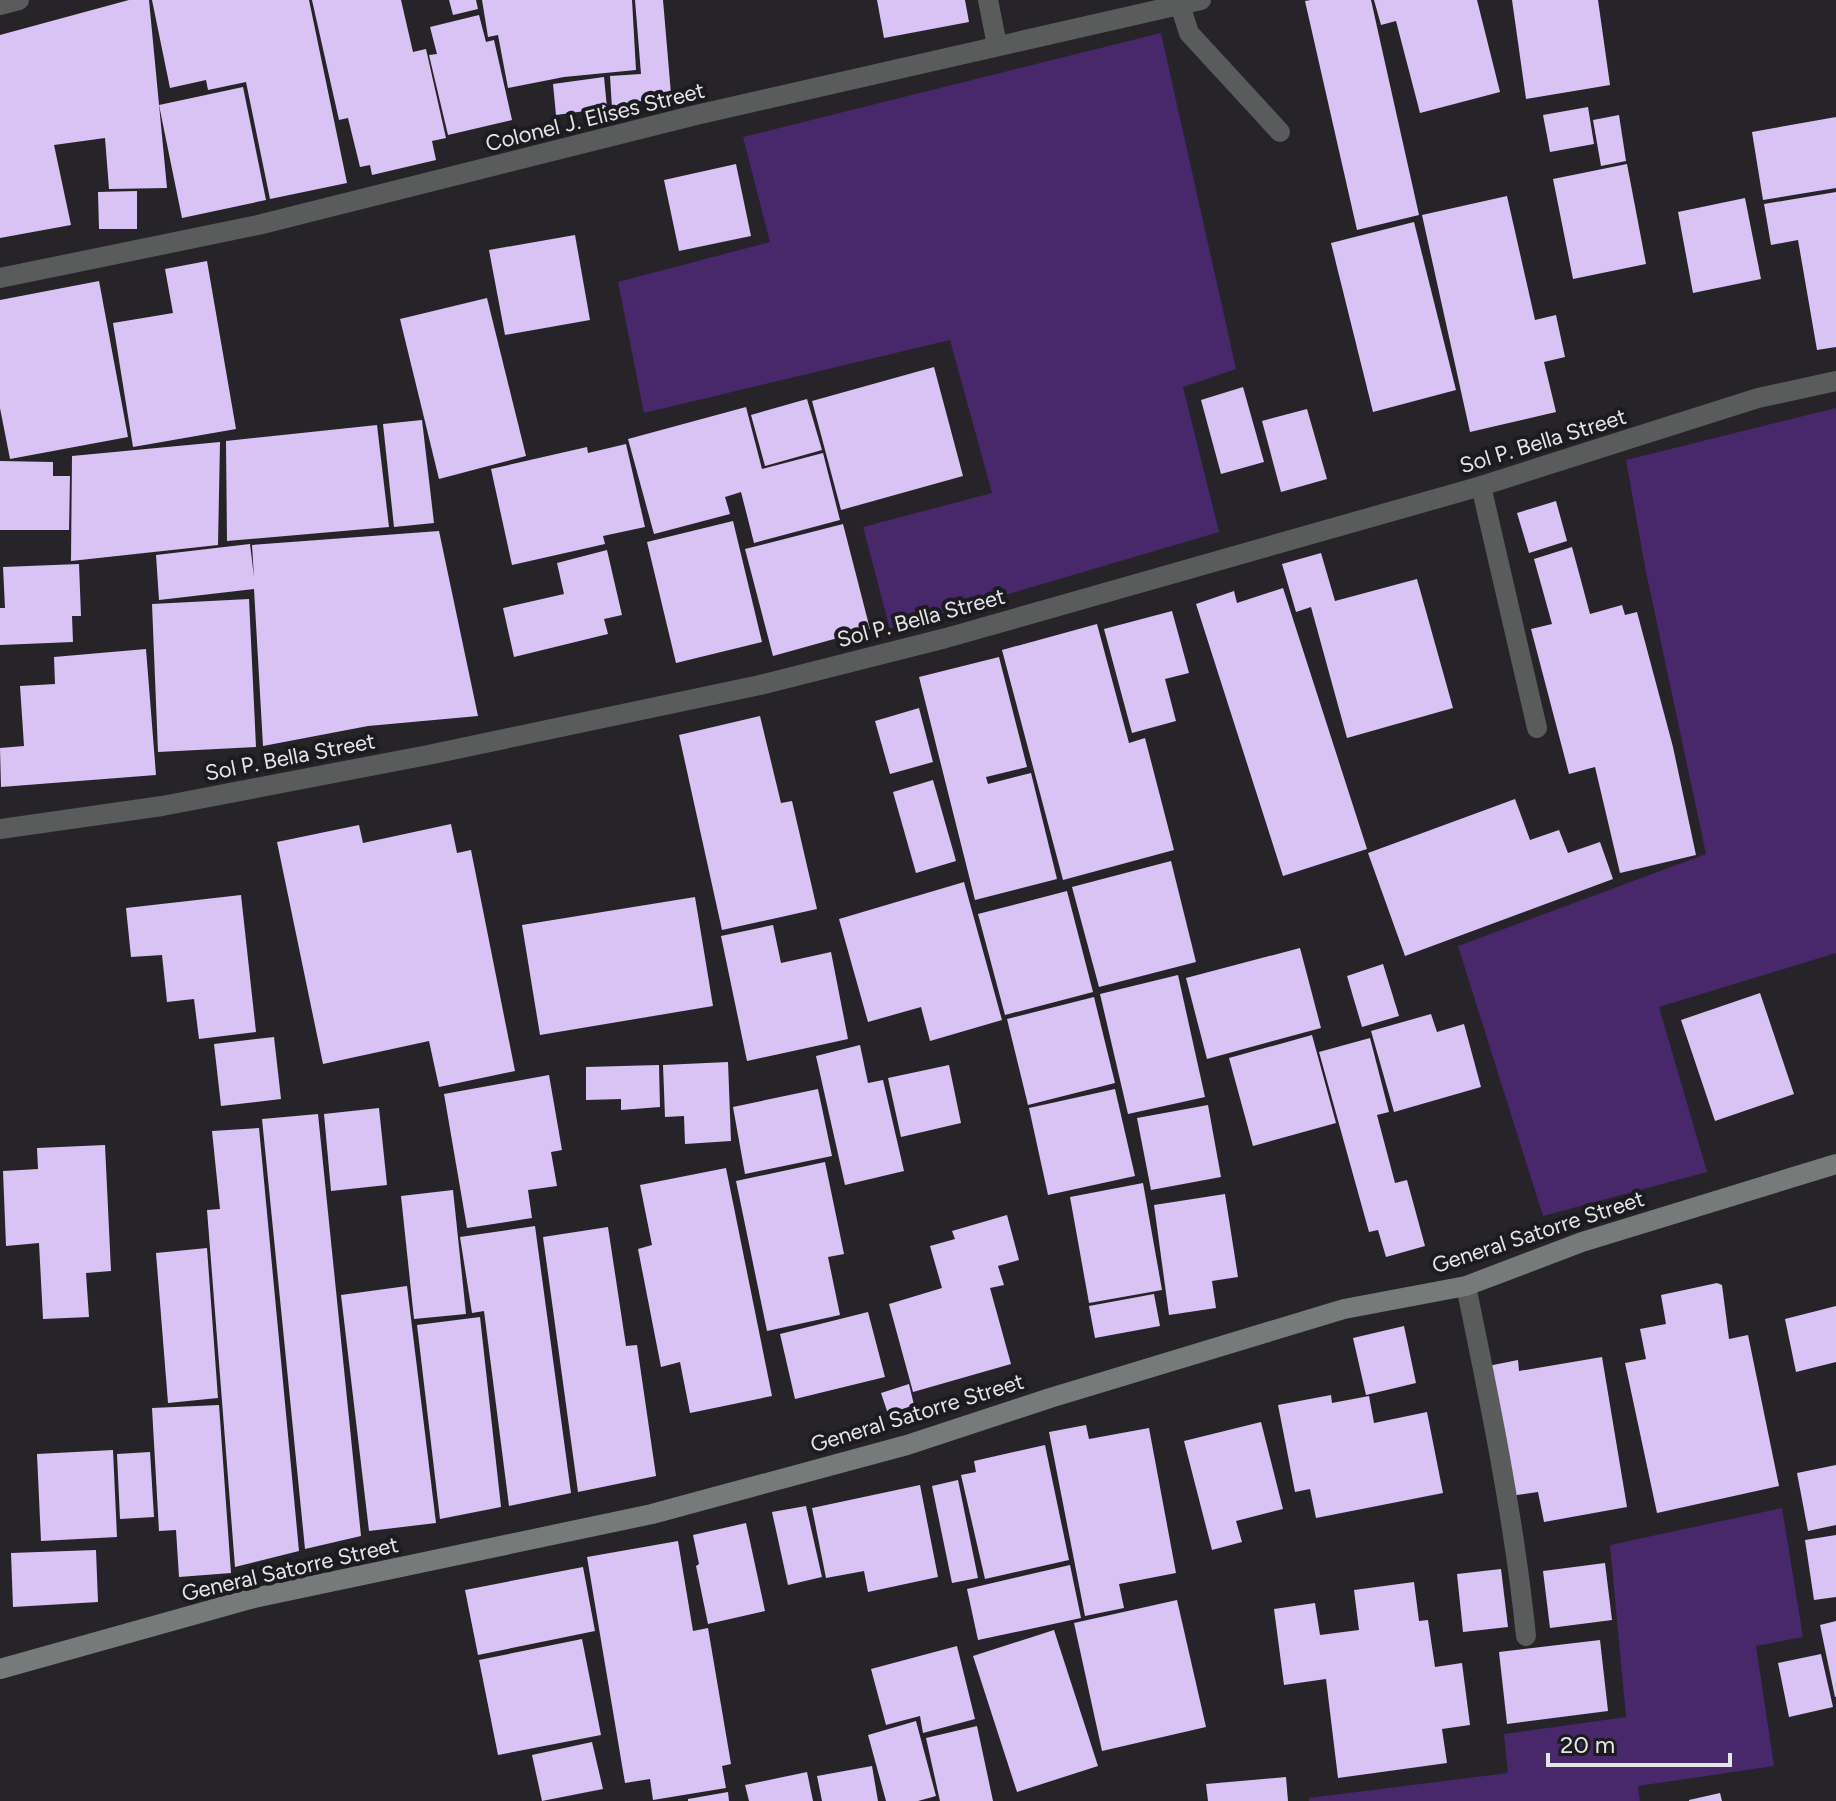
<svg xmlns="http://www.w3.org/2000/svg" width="1836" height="1801" font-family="Figtree,sans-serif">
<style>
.green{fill:#48276a}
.building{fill:#d8c3f4}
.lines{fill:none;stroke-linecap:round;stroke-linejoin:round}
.lane{stroke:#595c5b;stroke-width:20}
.street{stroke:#595c5b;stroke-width:20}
.secondary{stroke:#767b79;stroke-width:20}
.labels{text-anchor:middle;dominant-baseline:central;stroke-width:8;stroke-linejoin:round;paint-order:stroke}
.street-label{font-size:22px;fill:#e5e4e7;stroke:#1c1b1f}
</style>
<rect width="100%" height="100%" fill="#262429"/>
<g class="green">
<path d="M1161,33L1236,369L1183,387L1219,532L890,629L863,527L992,493L950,340L644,413L618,282L770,242L743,137Z"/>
<path d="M1836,408V953L1659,1007L1707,1172L1543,1216L1458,946L1706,854L1645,567L1626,460Z"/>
<path d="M1782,1508L1803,1637L1756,1646L1774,1766L1638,1786L1640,1801H1309V1798L1508,1773L1504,1734L1626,1717L1610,1545Z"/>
</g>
<g class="building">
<path d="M129,0H149L167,188L109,189L105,138L54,145L71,225L0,238V35Z"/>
<path d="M152,0H309L347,183L270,199L246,82L208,90L206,80L170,88Z"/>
<path d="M312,0H401L413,52L426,49L446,138L432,141L436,160L372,175L370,165L360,167L348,118L339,120Z"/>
<path d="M449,0H476L478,9L453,15Z"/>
<path d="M482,0H632L636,70L564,77L508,88L498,35L488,37Z"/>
<path d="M635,0H663L671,94L612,108L610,76L641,74Z"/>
<path d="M877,0H965L969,22L884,38Z"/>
<path d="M1311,0H1371L1419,215L1357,230L1305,1Z"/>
<path d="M1374,0H1477L1500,92L1420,113L1396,21L1381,25Z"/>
<path d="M1512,0H1598L1610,85L1526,99Z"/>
<path d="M479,15L486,42L494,40L512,120L448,135L429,55L437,54L430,27Z"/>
<path d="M604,77L607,108L556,115L553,84Z"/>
<path d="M243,87L266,200L182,218L159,105Z"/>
<path d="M1588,107L1594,144L1550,152L1543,115Z"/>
<path d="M1619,115L1626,161L1601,166L1593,120Z"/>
<path d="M1836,117V188L1763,200L1752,132Z"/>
<path d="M736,164L751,236L679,251L664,180Z"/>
<path d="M1627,164L1646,264L1573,279L1553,179Z"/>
<path d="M137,191V229H99L98,192Z"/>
<path d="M1836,192V347L1817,350L1798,240L1771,245L1764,204Z"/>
<path d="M1507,196L1535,320L1556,315L1565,357L1544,362L1556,412L1470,432L1422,215Z"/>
<path d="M1745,198L1761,279L1693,293L1678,212Z"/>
<path d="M1414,222L1456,390L1373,412L1331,243Z"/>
<path d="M575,235L590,320L505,335L489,250Z"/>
<path d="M207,261L236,429L133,447L113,323L173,313L165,269Z"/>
<path d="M99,281L128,437L10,459L0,408V300Z"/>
<path d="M487,298L526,456L439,479L400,319Z"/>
<path d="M934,367L963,476L841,510L812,401Z"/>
<path d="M1243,387L1264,462L1221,474L1201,400Z"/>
<path d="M807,399L822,450L765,466L751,415Z"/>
<path d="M746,407L762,469L823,453L840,520L754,543L741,492L725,497L730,514L654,534L628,439Z"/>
<path d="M1307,409L1327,479L1281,492L1262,421Z"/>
<path d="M422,420L434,523L394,527L383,424Z"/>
<path d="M377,425L389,527L227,541L226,441Z"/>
<path d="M220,442L218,545L71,561L72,456Z"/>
<path d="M626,444L645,527L603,536L605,544L512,565L491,469L587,447L588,453Z"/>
<path d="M0,461L53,462V476H70L69,530H0Z"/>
<path d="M1556,501L1567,541L1529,553L1517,513Z"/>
<path d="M733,521L762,642L676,663L647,542Z"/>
<path d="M843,524L870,629L773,656L745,549Z"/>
<path d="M439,531L478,716L368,726L263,746L254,589L159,600L156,555L250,544L254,577L252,545Z"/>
<path d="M1572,547L1590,614L1622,605L1625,615L1637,612L1673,747L1696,855L1620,873L1595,767L1569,774L1531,629L1552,624L1534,559Z"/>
<path d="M607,550L622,615L604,619L608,634L514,657L503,608L564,594L557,563Z"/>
<path d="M1321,553L1335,601L1417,579L1453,708L1347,738L1311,607L1296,612L1282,564Z"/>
<path d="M79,564L81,616H72L73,642L0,645V608H5L3,567Z"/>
<path d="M1283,588L1367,849L1283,876L1196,604L1234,591L1237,603Z"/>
<path d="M249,599L256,747L158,752L152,604Z"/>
<path d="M1172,611L1189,673L1165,679L1176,721L1132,733L1104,629Z"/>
<path d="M1097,624L1129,743L1145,738L1174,850L1063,880L1002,650Z"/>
<path d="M146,649L156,775L1,787L0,748L24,746L20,686L55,684L54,657Z"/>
<path d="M999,657L1027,767L986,777L988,784L1031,773L1057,879L975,900L919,677Z"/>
<path d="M919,708L933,762L890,774L875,721Z"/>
<path d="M760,716L781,803L792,801L817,909L722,930L679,735Z"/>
<path d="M933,780L956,861L916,873L893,792Z"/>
<path d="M1515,799L1530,840L1559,830L1568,853L1600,842L1613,879L1405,956L1368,853Z"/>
<path d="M451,824L457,853L471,850L515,1071L439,1087L429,1041L323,1064L277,842L359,825L363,843Z"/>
<path d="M1171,861L1196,962L1099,987L1072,887Z"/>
<path d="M964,882L1002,1020L930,1041L921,1007L868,1022L839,919Z"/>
<path d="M1067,891L1093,992L1005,1015L978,914Z"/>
<path d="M241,895L256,1032L199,1039L194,999L167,1002L162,955L131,957L126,908Z"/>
<path d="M695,897L713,1006L540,1035L522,925Z"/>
<path d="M773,925L781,963L831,952L848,1039L747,1061L721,936Z"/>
<path d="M1300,948L1321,1028L1207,1059L1186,978Z"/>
<path d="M1383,964L1399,1016L1362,1027L1347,976Z"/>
<path d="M1178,975L1205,1097L1128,1114L1100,994Z"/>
<path d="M1760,993L1794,1094L1715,1121L1681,1020Z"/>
<path d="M1094,997L1115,1083L1028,1105L1007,1019Z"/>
<path d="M1431,1014L1437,1032L1464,1024L1481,1087L1394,1112L1371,1031Z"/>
<path d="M1312,1035L1336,1123L1253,1146L1229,1058Z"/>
<path d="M274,1037L281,1099L221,1106L214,1044Z"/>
<path d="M1370,1038L1389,1112L1377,1115L1395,1183L1407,1180L1425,1246L1386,1257L1378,1230L1369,1232L1319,1052Z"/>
<path d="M860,1045L868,1083L883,1080L904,1171L845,1185L816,1056Z"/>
<path d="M728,1062L731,1141L685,1144L684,1116L665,1117L663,1065Z"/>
<path d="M659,1065L660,1107L621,1110V1099L586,1100V1067Z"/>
<path d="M949,1065L961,1123L901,1137L888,1078Z"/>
<path d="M549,1075L562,1150L551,1152L557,1186L528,1190L532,1218L467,1228L444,1094Z"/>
<path d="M818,1089L832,1156L745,1174L733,1107Z"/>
<path d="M1115,1089L1135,1176L1048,1195L1029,1108Z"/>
<path d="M1208,1105L1221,1177L1151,1190L1137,1118Z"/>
<path d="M379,1108L387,1185L331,1191L324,1114Z"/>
<path d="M318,1114L361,1536L305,1549L262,1119Z"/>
<path d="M259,1128L299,1551L235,1567L207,1210L220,1209L212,1131Z"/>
<path d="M105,1145L111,1271L86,1273L89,1317L43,1319L39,1243L6,1246L3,1171L38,1169L37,1148Z"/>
<path d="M825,1162L844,1254L828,1257L840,1315L767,1331L736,1181Z"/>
<path d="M726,1168L772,1396L690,1413L680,1362L661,1367L638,1249L652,1245L640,1185Z"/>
<path d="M1143,1183L1162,1290L1089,1303L1070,1197Z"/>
<path d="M453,1190L466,1314L414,1319L401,1196Z"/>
<path d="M1225,1194L1238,1277L1212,1281L1216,1308L1169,1315L1154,1205Z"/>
<path d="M1007,1215L1019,1260L998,1266L1004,1285L990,1288L1011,1364L913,1392L889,1304L942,1288L930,1246L955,1239L952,1231Z"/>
<path d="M535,1226L571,1493L509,1506L484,1311L472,1313L460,1237Z"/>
<path d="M608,1227L626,1346L637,1345L656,1476L578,1492L543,1237Z"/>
<path d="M207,1248L218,1398L168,1403L156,1253Z"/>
<path d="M1717,1283L1722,1285L1729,1339L1748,1335L1779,1486L1657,1513L1625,1363L1646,1359L1640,1329L1666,1324L1661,1295Z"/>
<path d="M407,1286L436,1523L369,1531L341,1295Z"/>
<path d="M1154,1294L1160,1326L1095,1338L1089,1306Z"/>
<path d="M1836,1306V1362L1796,1372L1785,1319Z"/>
<path d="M868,1312L885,1377L795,1399L780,1334Z"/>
<path d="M480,1317L501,1507L440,1519L417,1325Z"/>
<path d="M1404,1326L1416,1383L1366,1395L1353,1338Z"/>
<path d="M1602,1357L1627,1507L1544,1522L1538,1492L1510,1496L1488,1366L1518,1360L1519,1371Z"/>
<path d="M909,1384L914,1405L888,1414L881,1393Z"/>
<path d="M1331,1395L1332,1403L1369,1396L1374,1423L1427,1412L1443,1493L1316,1518L1310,1489L1295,1492L1278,1405Z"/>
<path d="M219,1405L231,1573L179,1577L176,1530L159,1531L152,1408Z"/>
<path d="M1261,1422L1283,1509L1236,1521L1242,1542L1212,1550L1184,1441Z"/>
<path d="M1086,1425L1089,1439L1149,1428L1176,1573L1119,1584L1124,1608L1085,1616L1049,1432Z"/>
<path d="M1045,1445L1069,1560L985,1579L961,1475L976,1472L974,1461Z"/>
<path d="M113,1450L117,1537L41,1541L37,1454Z"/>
<path d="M150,1452L154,1517L120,1519L117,1454Z"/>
<path d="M1836,1465V1525L1808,1531L1797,1473Z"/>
<path d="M958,1480L978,1578L952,1583L932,1486Z"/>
<path d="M920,1485L938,1577L868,1592L864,1571L826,1578L812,1508Z"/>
<path d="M806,1506L822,1577L788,1585L772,1512Z"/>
<path d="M746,1523L765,1611L708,1624L696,1566L699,1564L693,1535Z"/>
<path d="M1836,1535V1597L1814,1600L1805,1540Z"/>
<path d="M678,1541L693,1631L708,1628L731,1764L722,1766L726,1788L653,1800L650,1779L625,1783L587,1557Z"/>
<path d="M96,1550L98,1602L13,1607L11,1553Z"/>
<path d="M1605,1563L1612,1620L1550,1628L1543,1571Z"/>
<path d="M1070,1565L1081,1618L978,1640L967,1589Z"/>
<path d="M583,1567L595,1631L478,1655L465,1590Z"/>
<path d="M1501,1569L1508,1627L1463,1632L1457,1574Z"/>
<path d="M1414,1582L1419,1621L1428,1620L1435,1667L1462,1663L1470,1725L1442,1729L1447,1763L1338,1778L1326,1679L1284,1685L1274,1609L1315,1603L1320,1635L1359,1630L1354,1590Z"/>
<path d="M1177,1600L1206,1727L1102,1751L1074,1623Z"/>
<path d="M1836,1621V1697H1835L1820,1625Z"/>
<path d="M1054,1630L1098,1766L1017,1792L973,1656Z"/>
<path d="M582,1639L601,1735L498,1755L479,1660Z"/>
<path d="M1600,1640L1608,1711L1507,1724L1499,1652Z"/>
<path d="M957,1646L975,1719L923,1733L920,1716L886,1725L871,1669Z"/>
<path d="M1821,1654L1833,1707L1789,1717L1778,1663Z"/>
<path d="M916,1721L936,1796L918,1801H886L868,1735Z"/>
<path d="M977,1726L993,1801H940L926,1738Z"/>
<path d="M592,1742L603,1789L542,1801L532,1755Z"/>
<path d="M872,1766L878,1801H822L817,1776Z"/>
<path d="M807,1772L813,1801H749L745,1785Z"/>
<path d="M1286,1777L1288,1801H1208L1206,1784Z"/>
<path d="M728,1792L729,1801H688V1799Z"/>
<path d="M1720,1793L1722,1801H1689V1800Z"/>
</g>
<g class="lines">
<g class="lane">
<path d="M1180,5L1189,33L1280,132"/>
<path d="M1481,486L1537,728"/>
</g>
<g class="street">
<path d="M988,0L997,45"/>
<path d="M0,5L19,0"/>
<path d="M0,278L258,225L696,115L1201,0"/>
<path d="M0,829L162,806L428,755L760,685L946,638L1481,486L1758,398L1836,381"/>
<path d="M1466,1286C1490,1402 1514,1518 1526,1636"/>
</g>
<path class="secondary" d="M0,1669L254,1598L652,1514L907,1445L1050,1398L1344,1309L1466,1286L1582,1242L1836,1164"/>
</g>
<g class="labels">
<g class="street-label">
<text transform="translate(595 117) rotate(-14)">Colonel J. Elises Street</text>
<text transform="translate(1543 441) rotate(-17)">Sol P. Bella Street</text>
<text transform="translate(921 618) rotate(-15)">Sol P. Bella Street</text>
<text transform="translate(290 757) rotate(-11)">Sol P. Bella Street</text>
<text transform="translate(1538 1232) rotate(-18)">General Satorre Street</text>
<text transform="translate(917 1413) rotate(-17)">General Satorre Street</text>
<text transform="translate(290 1569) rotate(-13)">General Satorre Street</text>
</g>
</g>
<path d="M1548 1753v12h182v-12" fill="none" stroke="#e5e4e7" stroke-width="4"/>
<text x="1560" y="1753" font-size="24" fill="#e5e4e7" stroke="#1c1b1f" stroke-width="6" paint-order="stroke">20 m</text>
</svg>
